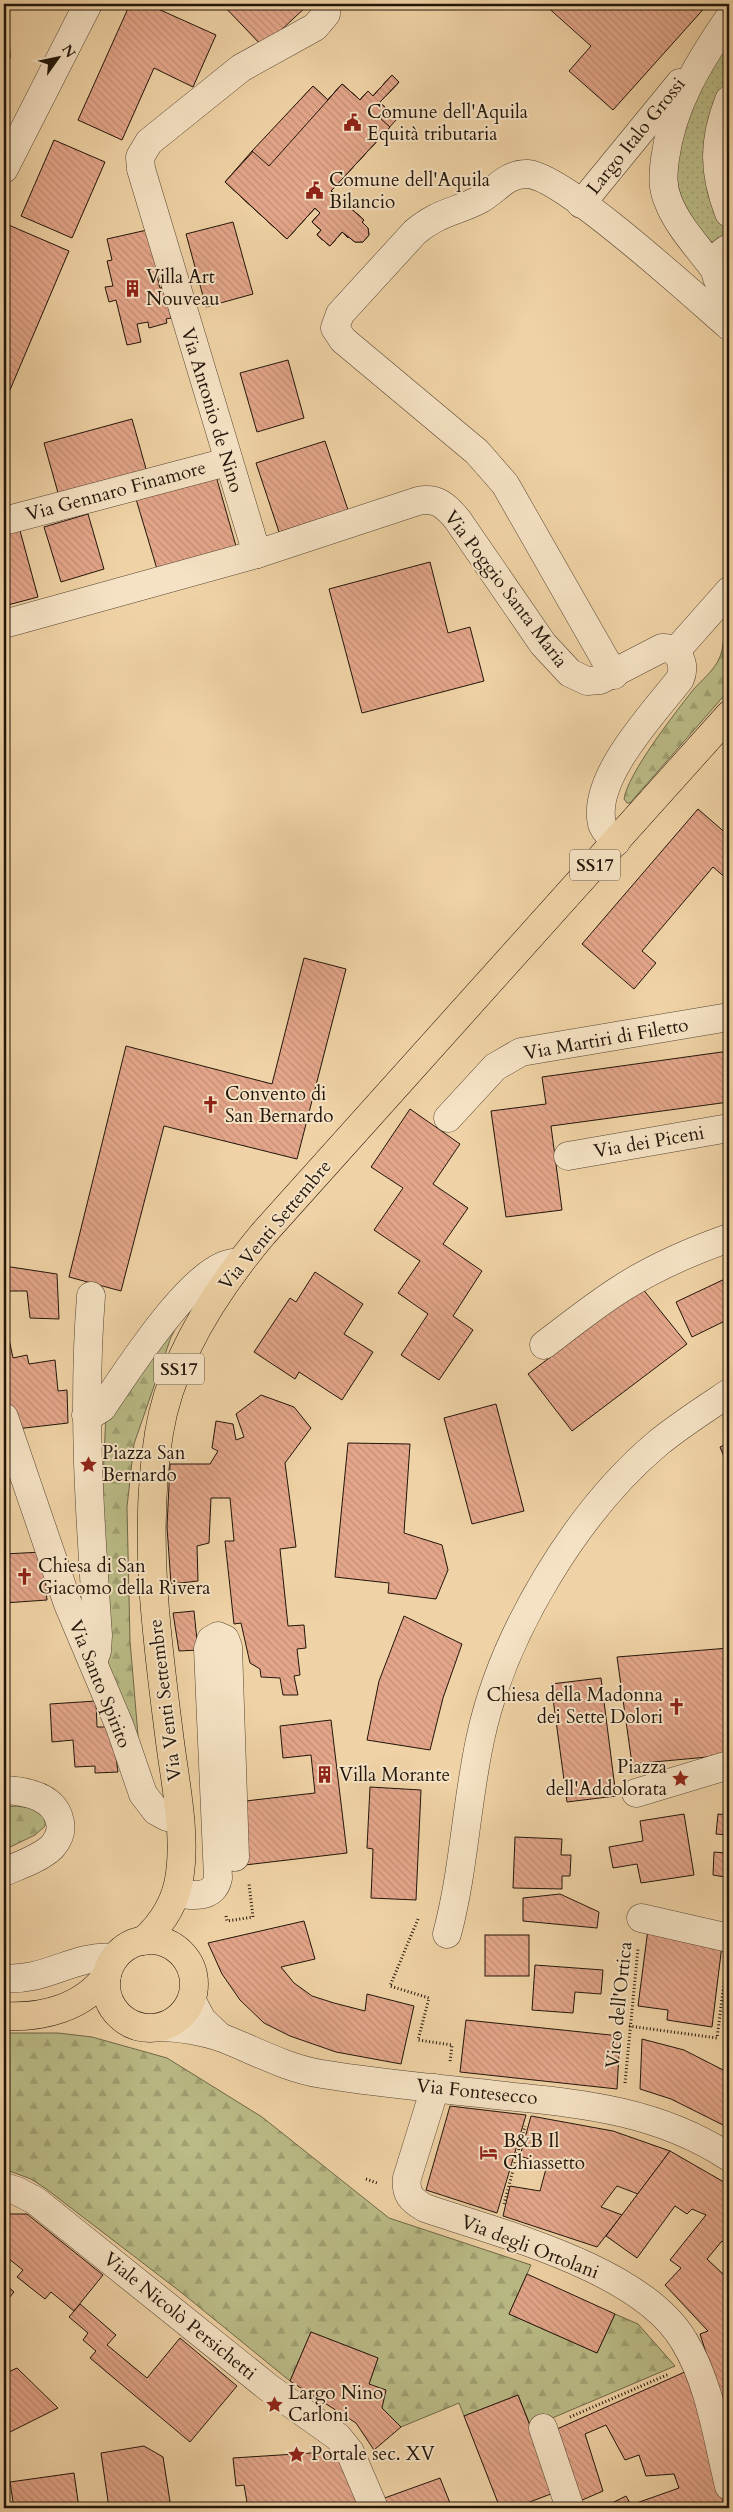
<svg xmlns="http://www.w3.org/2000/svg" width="733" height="2512" font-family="Cardo,serif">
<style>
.grass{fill:url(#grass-dots);stroke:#6e6848}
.forest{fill:url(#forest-firs);stroke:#6e6848}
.building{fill:url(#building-back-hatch);stroke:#22150a}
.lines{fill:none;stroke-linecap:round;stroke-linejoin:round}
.minor-casing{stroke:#554431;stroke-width:29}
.major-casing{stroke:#22150a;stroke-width:29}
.path{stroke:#22150a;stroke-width:3;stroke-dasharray:1 2.5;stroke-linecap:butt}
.minor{stroke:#f5e2c4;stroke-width:28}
.major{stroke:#efd2a5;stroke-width:28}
.labels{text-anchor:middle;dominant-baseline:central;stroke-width:4;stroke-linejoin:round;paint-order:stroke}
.shield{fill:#f5e2c4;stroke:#615242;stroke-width:1}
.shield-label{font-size:18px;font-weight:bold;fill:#22150a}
.poi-label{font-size:19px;fill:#22150a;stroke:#f5e2c4;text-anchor:start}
.street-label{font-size:19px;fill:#22150a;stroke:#f5e2c4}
</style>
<defs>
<pattern id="grass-dots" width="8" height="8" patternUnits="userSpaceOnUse" patternTransform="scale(1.25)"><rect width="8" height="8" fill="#babb86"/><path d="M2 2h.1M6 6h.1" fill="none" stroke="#a0a072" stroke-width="1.8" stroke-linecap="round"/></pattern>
<pattern id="forest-firs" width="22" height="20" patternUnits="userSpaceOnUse" patternTransform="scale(1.25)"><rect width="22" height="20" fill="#babb86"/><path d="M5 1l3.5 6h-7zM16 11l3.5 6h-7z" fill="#a0a072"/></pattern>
<pattern id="building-back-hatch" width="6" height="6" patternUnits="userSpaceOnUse" patternTransform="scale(1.25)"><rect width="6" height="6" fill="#e4a68a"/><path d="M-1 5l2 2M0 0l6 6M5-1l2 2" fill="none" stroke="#c38e76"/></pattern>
</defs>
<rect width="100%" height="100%" fill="#efd2a5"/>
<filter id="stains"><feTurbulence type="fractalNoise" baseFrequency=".004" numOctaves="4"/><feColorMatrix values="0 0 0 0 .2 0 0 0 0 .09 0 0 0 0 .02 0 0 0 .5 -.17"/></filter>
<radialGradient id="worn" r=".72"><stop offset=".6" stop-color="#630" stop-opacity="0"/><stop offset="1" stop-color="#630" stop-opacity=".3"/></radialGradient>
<path class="grass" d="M729,37V86L725,94C717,125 704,157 707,189C709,207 730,221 724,239L714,243C704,238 698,227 692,217C651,159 700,89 729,37Z"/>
<g class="forest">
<path d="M729,618V690L630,803H627L624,799C628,773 675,713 693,690C701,681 712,672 718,661C726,647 721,631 729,618Z"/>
<path d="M184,1313L171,1337L134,1444L127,1507L130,1641L143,1794L120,1727L103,1641L101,1525L106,1413Z"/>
<path d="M16,1806C30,1808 47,1808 45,1826L35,1835L4,1850V1807Z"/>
<path d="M4,2033H58L92,2037L167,2058L262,2117L389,2218L531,2265L509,2314L597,2353L615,2314L638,2324L675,2366L531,2427L518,2395L464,2416L459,2403L401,2427L382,2408L369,2384L378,2358L311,2332L290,2381L182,2293L45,2188L31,2179L4,2169Z"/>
</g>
<g class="building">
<path d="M4,4H8L10,58H4Z"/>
<path d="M130,4H147L216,35L193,87L154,68L122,140L78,120Z"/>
<path d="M222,4H309L263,47Z"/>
<path d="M544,4H708L613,110L569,71L591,46Z"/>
<path d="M392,75L399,82L380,102L388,111L381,119L390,127L331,191L364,220L348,238L342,232L330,246L317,235L321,230L312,222L320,213L315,208L287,239L241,197L342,84L360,100L368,91L373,96Z"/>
<path d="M392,75L399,82L380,102L388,111L381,119L390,127L331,191L364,220L348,238L342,232L330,246L317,235L321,230L312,222L320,213L269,166L342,84L360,100L368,91L373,96Z"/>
<path d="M392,75L399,82L380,102L397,119L331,191L364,220L362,222L368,228L369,235L363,242H355L342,232L330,246L317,235L321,230L312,222L320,213L315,208L287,239L225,182L252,151L269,166L342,84L360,100L368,91L373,96Z"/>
<path d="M392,75L399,82L380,102L388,111L381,119L390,127L331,191L364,220L362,222L368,228L369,235L363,242H355L342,232L330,246L317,235L321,230L312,222L320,213L315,208L287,239L225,182L313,86L328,100L342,84L360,100L368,91L373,96Z"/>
<path d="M313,86L328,100L269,166L252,151Z"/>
<path d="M54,140L105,162L72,238L21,216Z"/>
<path d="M233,222L253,294L206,307L186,234Z"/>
<path d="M4,223L69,251L4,404Z"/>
<path d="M147,230L160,272H156L160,288L164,287L171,318L166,319L167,323L149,328L148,322L137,324L141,342L127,345L116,300L109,302L105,287L113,286L107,261L112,260L107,239Z"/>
<path d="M288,360L304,418L257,432L240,373Z"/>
<path d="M132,419L148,476L60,500L44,443Z"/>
<path d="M325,441L348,510L279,532L256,463Z"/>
<path d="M216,476L236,546L157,569L136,499Z"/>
<path d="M88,514L104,569L61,582L44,527Z"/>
<path d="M19,527L38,597L4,606V531Z"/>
<path d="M430,562L448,633L470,627L484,681L362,713L329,589Z"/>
<path d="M698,809L729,836V876L727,879L713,867L642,951L656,963L634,989L582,944Z"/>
<path d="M304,958L346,969L297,1159L164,1126L121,1291L69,1277L126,1046L272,1084Z"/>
<path d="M729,1051V1102L551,1126L562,1210L506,1217L491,1111L546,1104L542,1077Z"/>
<path d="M410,1109L460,1144L433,1184L468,1208L443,1244L482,1271L453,1316L473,1330L439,1380L401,1355L428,1314L398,1293L420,1261L374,1230L403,1188L371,1167Z"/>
<path d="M4,1266L57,1274L59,1319L30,1318L27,1291H4Z"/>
<path d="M315,1272L363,1304L344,1334L373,1352L342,1400L299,1372L295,1379L254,1352L290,1298L296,1302Z"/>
<path d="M729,1277V1319L692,1337L676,1302Z"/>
<path d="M642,1288L687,1344L572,1431L528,1374Z"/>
<path d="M4,1315L13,1358L27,1355L29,1364L55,1360L58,1391L67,1390L68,1423L16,1429L4,1392Z"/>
<path d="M261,1395L294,1407L311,1428L285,1463L296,1547L280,1549L288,1626L304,1625L306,1648L297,1649L300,1675L294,1676L298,1695H283L280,1678L261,1677L260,1669L250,1663L241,1623L234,1624L225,1541H234L230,1498H211L209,1543L197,1546L198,1581L171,1584L167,1527L170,1464H210L218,1451L212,1448L216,1421L233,1424L236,1440L244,1437L236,1414Z"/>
<path d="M496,1404L524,1511L472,1524L444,1418Z"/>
<path d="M348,1443L410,1444L404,1533L442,1545L448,1570L436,1599L388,1593L389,1583L335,1577Z"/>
<path d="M729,1443V1469L720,1447Z"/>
<path d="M42,1552L47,1600L4,1603V1554Z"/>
<path d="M194,1611L198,1650L179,1651L173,1613Z"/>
<path d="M404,1616L462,1644L443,1698L430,1750L367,1740L379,1681Z"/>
<path d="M729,1648V1755L632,1764L617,1657Z"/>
<path d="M601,1678L616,1796L567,1802L551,1684Z"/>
<path d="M96,1701L97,1727H112L118,1772L95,1773V1766L75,1767L73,1740L52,1742L50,1704Z"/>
<path d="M331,1720L347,1853L245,1865L237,1802L315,1793L311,1755L283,1758L280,1726Z"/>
<path d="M370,1787L421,1790L416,1900L371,1898L373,1849L367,1848Z"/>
<path d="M684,1814L694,1875L641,1883L637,1864L613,1868L609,1847L643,1841L640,1821Z"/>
<path d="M718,1814L729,1815L728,1835L716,1834Z"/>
<path d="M515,1837L562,1839L561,1855H571L570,1876H562V1889L513,1888Z"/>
<path d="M714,1852L727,1853L725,1877L713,1875Z"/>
<path d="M560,1894L599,1912L597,1928L523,1921V1898Z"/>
<path d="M304,1921L315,1959L281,1967L294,1983L312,1996L334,2003L365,2011L367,1994L414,2006L401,2064L336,2052L290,2036L264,2023L240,2000L222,1974L208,1943Z"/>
<path d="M648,1929L722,1945L712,2027L667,2020L668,2010L638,2006Z"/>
<rect x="485" y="1935" width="44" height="41"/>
<path d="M535,1965L603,1970L601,1994L575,1992L573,2013L532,2010Z"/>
<path d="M466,2020L620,2036L617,2089L460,2072Z"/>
<path d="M642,2039L684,2050L729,2073V2128L671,2099L640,2089Z"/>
<path d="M450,2106L526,2115L497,2213L426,2190Z"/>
<path d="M531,2116L613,2131L670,2151L638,2194L617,2186L601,2207L622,2215L597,2247L503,2216L510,2186L540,2191L547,2165L520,2156Z"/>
<path d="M670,2151L729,2185V2247L722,2241L707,2259L724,2275L729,2269V2425L700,2334L708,2331L665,2285L681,2268L670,2260L706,2215L692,2209L687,2214L675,2206L637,2258L606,2236Z"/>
<path d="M4,2214H27L103,2275L74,2311L51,2292L45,2299L17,2277L23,2270L9,2259L4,2265Z"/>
<path d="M527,2274L615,2314L597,2353L509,2314Z"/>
<path d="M4,2283L14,2292L4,2304Z"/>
<path d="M80,2304L116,2335L107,2345L147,2378L180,2338L237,2386L190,2442L90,2358L96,2351L83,2340L88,2333L69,2317Z"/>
<path d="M311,2332L378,2358L369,2384L386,2390L382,2408L401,2427L374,2450L356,2423L290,2381Z"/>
<path d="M17,2368L58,2408L4,2435V2374Z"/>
<path d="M687,2371L713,2455L725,2508H602L626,2496L631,2505L679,2488L674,2474L646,2476L639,2455L625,2460L606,2425L585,2434L603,2491L580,2501L557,2429Z"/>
<path d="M518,2395L556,2492L514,2508H500L464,2416Z"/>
<path d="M144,2446L163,2457L171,2508H109L101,2453Z"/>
<path d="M327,2452L343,2464L366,2508H248L244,2485L236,2486L233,2458Z"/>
<path d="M74,2473L79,2508H14L10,2482Z"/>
<path d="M440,2478L452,2508H382L379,2500Z"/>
</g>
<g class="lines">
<defs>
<g id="minor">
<path d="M729,100C713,141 713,172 729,213"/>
<path d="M4,169L88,4"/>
<path d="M581,204L680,83"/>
<path d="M729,248C711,257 711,282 729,291"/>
<path d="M715,270C699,248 678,227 668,201C662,187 663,174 665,159C672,105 699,62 729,18"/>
<path d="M4,521L227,462"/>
<path d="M257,554L141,169L140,157L149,142L241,68L315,27L326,14V4"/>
<path d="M4,624L257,554L418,501C437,497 446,506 457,519L543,644L570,673L587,681L600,680L662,648C679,647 686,665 680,679C654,713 591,778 602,824C604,831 611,836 616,842"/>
<path d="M675,652L729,591"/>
<path d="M614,675L505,484L477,452L343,340L335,328L340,314L415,232C437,213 455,212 479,200C496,191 506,173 528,174C565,177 694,296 729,326"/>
<path d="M448,1118L495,1067L521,1052L729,1017"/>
<path d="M568,1156L729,1128"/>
<path d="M91,1296C82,1410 90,1521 98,1635L97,1651L93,1662"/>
<path d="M544,1345C570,1325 595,1305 622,1288C655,1267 692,1251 729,1238"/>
<path d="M86,1415L94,1413L102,1408C124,1376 198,1257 239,1263"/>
<path d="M4,1417L68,1604L120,1727L143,1794L156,1811L167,1817L179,1819"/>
<path d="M4,1790C26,1791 55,1796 60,1822C62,1831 58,1840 52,1847C39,1859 20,1865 4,1872"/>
<path d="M636,1793L729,1765"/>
<path d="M176,1893C192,1896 214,1899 218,1878L208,1649L211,1640L218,1636L225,1639L228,1647L235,1857"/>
<path d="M641,1918L729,1938"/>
<path d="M447,1934C464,1870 466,1805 480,1740C502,1635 576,1512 658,1443C680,1425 705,1409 729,1393"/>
<path d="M4,1978C46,1982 74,1954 114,1958"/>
<path d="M192,2001L202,2020L220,2037"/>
<path d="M164,2027C183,2028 201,2031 220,2037C254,2050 285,2068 322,2074C383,2084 445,2089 506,2096C587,2104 660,2112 729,2157"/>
<path d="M435,2088L407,2178C405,2194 411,2200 425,2208C501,2234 642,2269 684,2341C710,2383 717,2438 729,2486"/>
<path d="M4,2187L17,2191L36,2201L269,2388L338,2437L350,2452L374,2508"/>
<path d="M543,2428L570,2508"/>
</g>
<g id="major">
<circle cx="150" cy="1984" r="44"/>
<path d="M143,1941C163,1923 177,1900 180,1873C186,1830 174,1777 169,1734C156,1634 143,1533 159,1433C171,1358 216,1290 263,1234L729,715"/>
<path d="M4,2016C43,2018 83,2008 107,1975"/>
</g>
</defs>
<use href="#minor" class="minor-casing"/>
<use href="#major" class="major-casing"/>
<g class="path">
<path d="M226,1916L227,1921L253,1917L249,1884"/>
<path d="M418,1919L390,1986L429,1998L418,2040L452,2045L450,2062"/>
<path d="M629,2026L717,2038L726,1967"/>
<path d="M625,2083L638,1948"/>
<path d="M366,2179L377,2183"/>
<path d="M504,2204L525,2126"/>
<path d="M570,2417L669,2374"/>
</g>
<use href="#minor" class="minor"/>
<use href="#major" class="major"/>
</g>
<defs>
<symbol id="civic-bare" viewBox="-9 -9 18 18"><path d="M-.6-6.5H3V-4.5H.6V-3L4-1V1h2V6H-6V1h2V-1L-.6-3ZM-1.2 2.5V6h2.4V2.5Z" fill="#8f2418" stroke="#f5e2c4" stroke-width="2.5" paint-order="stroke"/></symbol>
<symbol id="building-bare" viewBox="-9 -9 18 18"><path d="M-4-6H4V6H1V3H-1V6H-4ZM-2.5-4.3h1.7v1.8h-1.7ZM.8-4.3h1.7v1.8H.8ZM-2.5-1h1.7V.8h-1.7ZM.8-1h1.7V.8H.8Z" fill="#8f2418" stroke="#f5e2c4" stroke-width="2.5" paint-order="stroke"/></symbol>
<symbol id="church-bare" viewBox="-9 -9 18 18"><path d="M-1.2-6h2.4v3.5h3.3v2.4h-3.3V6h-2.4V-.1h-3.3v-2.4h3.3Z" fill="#8f2418" stroke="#f5e2c4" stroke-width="2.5" paint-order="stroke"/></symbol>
<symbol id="sight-bare" viewBox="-9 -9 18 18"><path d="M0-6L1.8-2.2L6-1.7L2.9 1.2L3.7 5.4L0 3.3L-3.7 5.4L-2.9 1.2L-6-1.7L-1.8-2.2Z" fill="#8f2418" stroke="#f5e2c4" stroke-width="2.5" paint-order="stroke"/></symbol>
<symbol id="hotel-bare" viewBox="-9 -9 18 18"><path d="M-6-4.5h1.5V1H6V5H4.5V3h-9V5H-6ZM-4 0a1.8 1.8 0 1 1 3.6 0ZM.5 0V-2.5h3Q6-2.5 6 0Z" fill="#8f2418" stroke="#f5e2c4" stroke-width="2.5" paint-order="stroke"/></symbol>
</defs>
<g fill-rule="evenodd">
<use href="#civic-bare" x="340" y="110" width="25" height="25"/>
<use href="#civic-bare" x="302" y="178" width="25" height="25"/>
<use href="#building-bare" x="120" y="276" width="25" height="25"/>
<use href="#church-bare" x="198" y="1092" width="25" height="25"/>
<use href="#sight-bare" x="76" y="1452" width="25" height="25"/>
<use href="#church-bare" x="12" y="1564" width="25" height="25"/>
<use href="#church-bare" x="664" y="1694" width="25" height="25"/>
<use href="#building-bare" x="312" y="1762" width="25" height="25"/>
<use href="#sight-bare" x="668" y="1766" width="25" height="25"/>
<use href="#hotel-bare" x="476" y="2140" width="25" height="25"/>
<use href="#sight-bare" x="262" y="2392" width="25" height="25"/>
<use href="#sight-bare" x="284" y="2442" width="25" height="25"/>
</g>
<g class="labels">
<g class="shield">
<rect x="570" y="849.5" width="50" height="31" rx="4"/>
<rect x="154" y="1353.5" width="50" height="31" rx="4"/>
</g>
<g class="shield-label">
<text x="595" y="865">SS17</text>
<text x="179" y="1369">SS17</text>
</g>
<g class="poi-label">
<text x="367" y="112">Comune dell'Aquila<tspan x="367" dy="22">Equità tributaria</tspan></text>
<text x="329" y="180">Comune dell'Aquila<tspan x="329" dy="22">Bilancio</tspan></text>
<text x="146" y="277">Villa Art<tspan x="146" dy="22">Nouveau</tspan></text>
<text x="225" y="1094">Convento di<tspan x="225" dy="22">San Bernardo</tspan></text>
<text x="102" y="1453">Piazza San<tspan x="102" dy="22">Bernardo</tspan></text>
<text x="38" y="1566">Chiesa di San<tspan x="38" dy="22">Giacomo della Rivera</tspan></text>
<text x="663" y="1695" text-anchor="end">Chiesa della Madonna<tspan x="663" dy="22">dei Sette Dolori</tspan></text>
<text x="667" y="1767" text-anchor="end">Piazza<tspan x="667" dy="22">dell'Addolorata</tspan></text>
<text x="339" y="1775">Villa Morante</text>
<text x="503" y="2141">B&amp;B Il<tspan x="503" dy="22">Chiassetto</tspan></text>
<text x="288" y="2393">Largo Nino<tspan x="288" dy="22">Carloni</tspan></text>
<text x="311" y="2454">Portale sec. XV</text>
</g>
<g class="street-label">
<text transform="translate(636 136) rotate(-51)">Largo Italo Grossi</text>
<text transform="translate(212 410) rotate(73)">Via Antonio de Nino</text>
<text transform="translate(116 491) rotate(-15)">Via Gennaro Finamore</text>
<text transform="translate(506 589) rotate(53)">Via Poggio Santa Maria</text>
<text transform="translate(606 1039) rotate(-10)">Via Martiri di Filetto</text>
<text transform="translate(649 1142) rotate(-10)">Via dei Piceni</text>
<text transform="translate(275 1225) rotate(-50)">Via Venti Settembre</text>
<text transform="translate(100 1684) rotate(68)">Via Santo Spirito</text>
<text transform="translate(165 1700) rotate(-97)">Via Venti Settembre</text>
<text transform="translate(619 2005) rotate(-84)">Vico dell'Ortica</text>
<text transform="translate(477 2092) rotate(6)">Via Fontesecco</text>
<text transform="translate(530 2247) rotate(21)">Via degli Ortolani</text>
<text transform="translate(180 2316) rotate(39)">Viale Nicolò Persichetti</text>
</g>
</g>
<rect width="733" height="2512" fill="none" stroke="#efd2a5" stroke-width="20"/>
<rect x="5" y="5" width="723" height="2502" fill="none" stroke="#22150a" stroke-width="2.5"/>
<rect x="10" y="10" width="713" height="2492" fill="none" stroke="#22150a"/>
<g transform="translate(58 58) rotate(57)" stroke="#f5e2c4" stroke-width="4" paint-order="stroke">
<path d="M0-4L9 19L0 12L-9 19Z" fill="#22150a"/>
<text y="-8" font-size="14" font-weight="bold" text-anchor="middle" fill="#22150a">N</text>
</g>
<rect width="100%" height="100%" filter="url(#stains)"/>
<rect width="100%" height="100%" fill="url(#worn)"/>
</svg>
